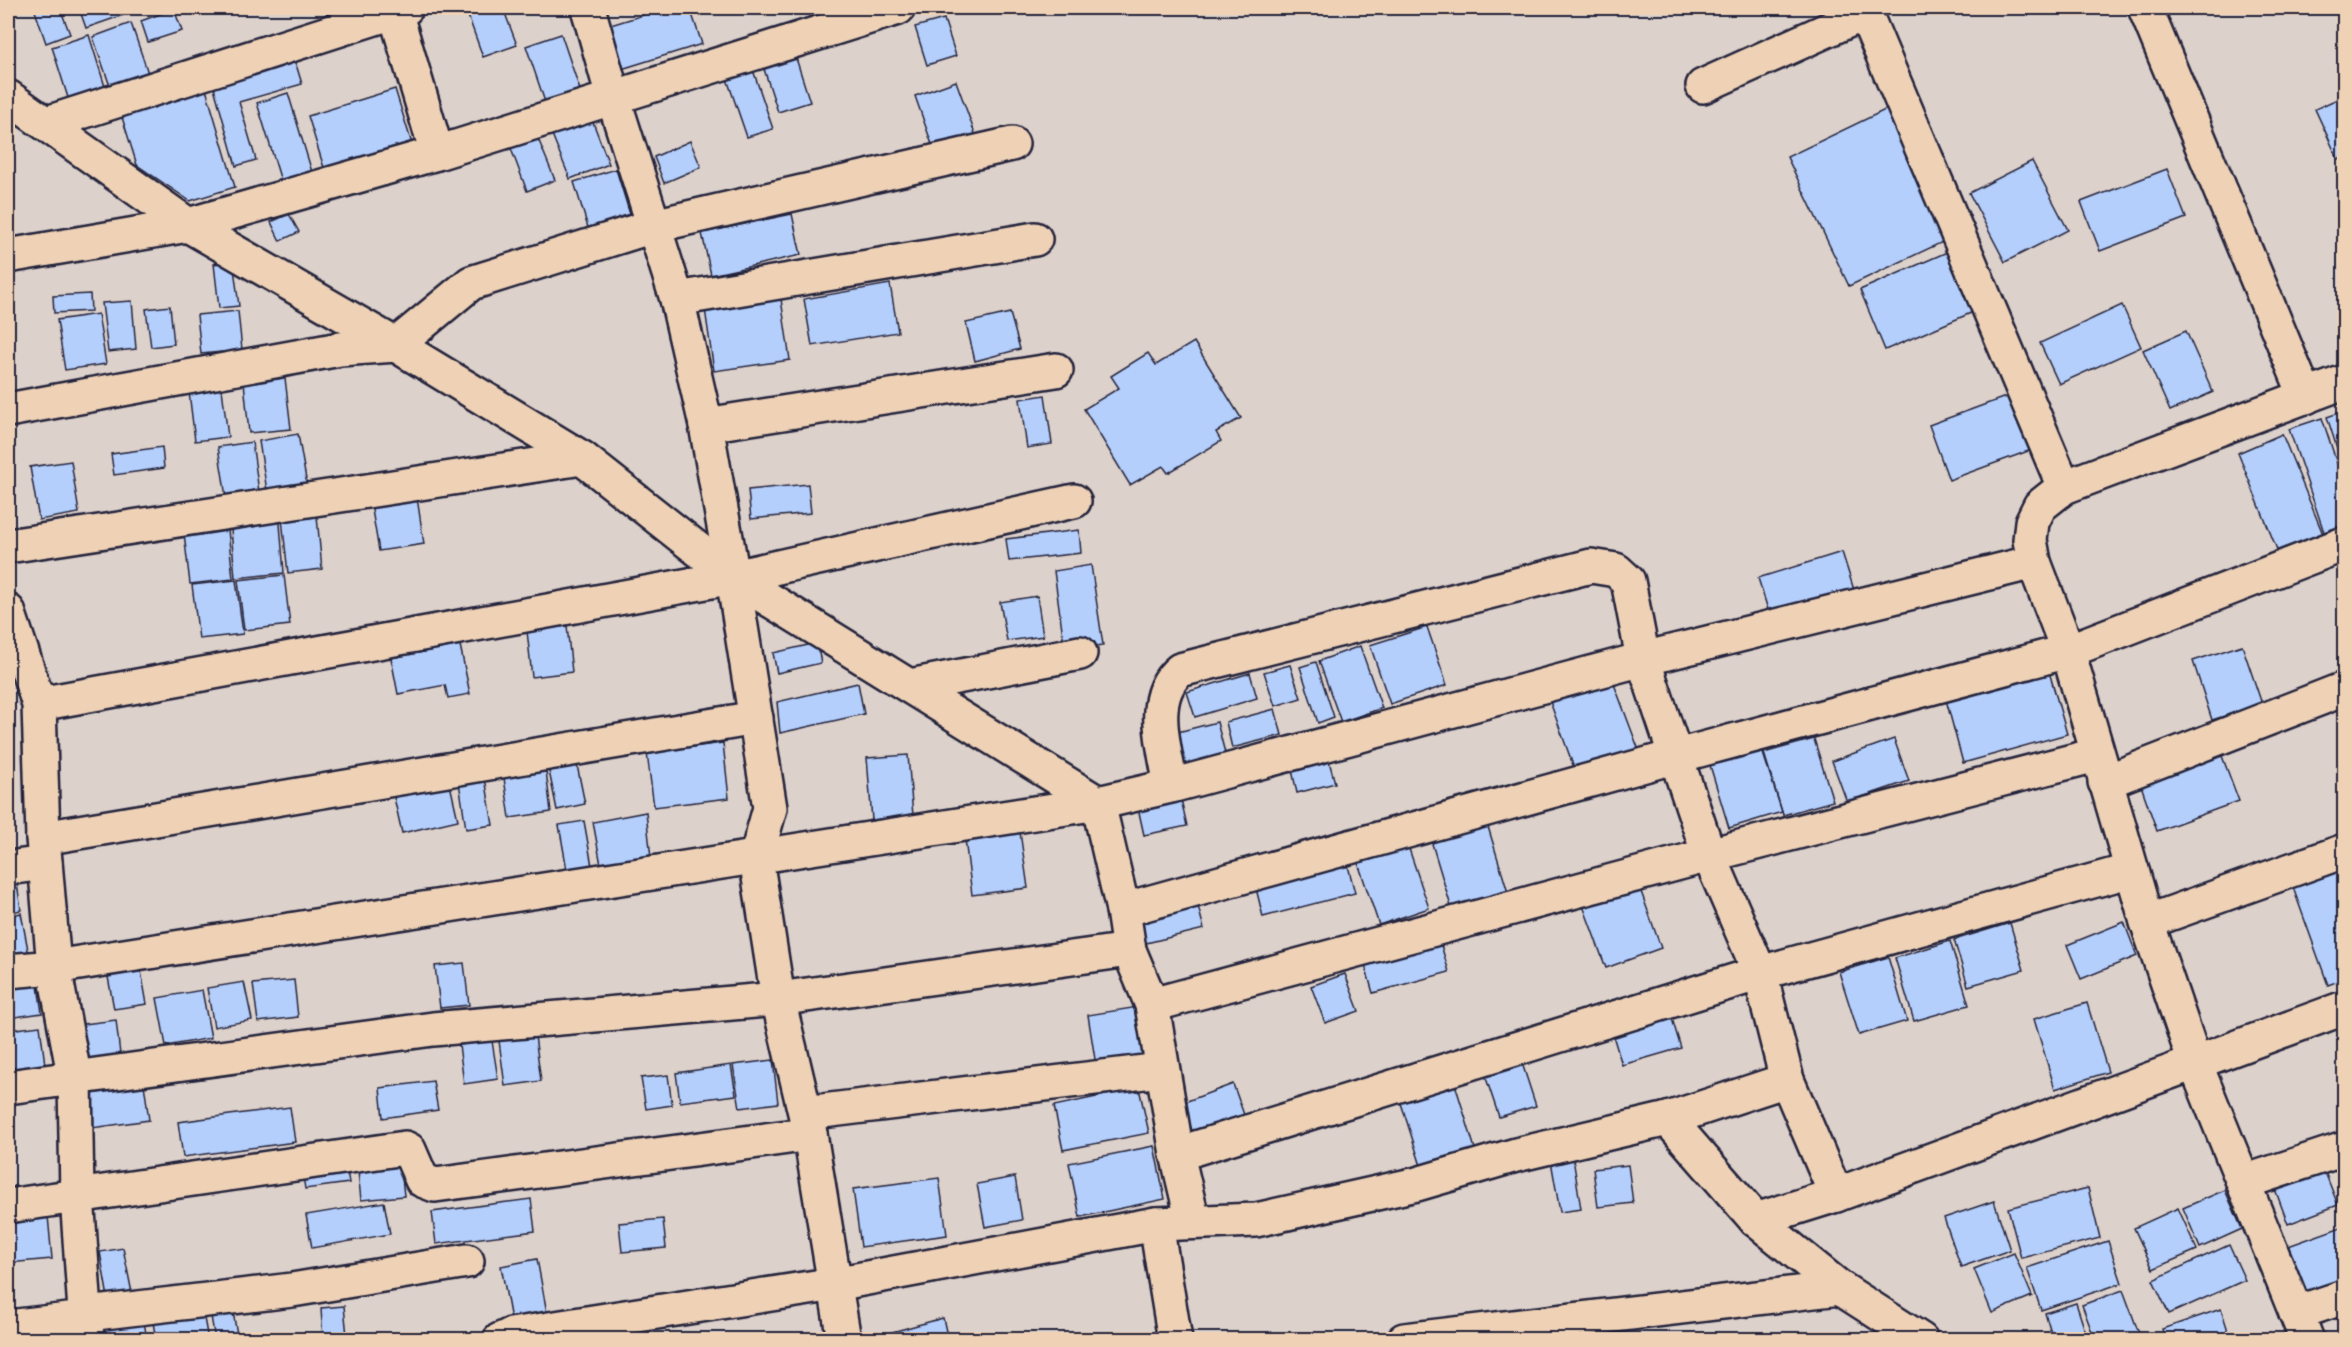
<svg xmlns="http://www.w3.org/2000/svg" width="2352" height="1347" font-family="Pangolin,sans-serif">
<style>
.building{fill:#b4cffc;stroke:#22223b;stroke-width:1.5}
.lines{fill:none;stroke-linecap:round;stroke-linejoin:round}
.minor-casing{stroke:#22223b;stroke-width:38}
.minor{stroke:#efd2b6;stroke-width:33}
</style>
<rect width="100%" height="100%" fill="#ddd1cb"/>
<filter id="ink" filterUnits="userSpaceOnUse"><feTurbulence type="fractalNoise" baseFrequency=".0167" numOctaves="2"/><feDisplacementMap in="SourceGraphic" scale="12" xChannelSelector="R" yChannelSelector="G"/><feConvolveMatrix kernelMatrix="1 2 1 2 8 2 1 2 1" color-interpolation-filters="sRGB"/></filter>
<g filter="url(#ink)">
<g class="building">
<path d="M34,8H60L70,34L46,43Z"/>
<path d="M79,8H131L132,12L86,28Z"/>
<path d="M474,8H503L517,45L483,57L466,10Z"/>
<path d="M666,8H690L702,44L615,71L601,28Z"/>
<path d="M174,9L182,31L148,42L141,21Z"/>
<path d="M944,19L956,56L927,65L915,27Z"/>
<path d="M131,23L149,76L111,89L93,37Z"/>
<path d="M561,34L580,90L545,102L526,46Z"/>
<path d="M89,35L107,93L70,104L52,47Z"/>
<path d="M795,55L810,102L778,112L763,66Z"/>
<path d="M295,61L302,84L239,102L256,160L236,166L213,84Z"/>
<path d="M752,67L773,129L747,137L726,76Z"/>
<path d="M956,81L977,139L935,153L915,96Z"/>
<path d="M205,86L235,187L190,201L137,165L120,111Z"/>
<path d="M395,89L412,144L325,171L308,116Z"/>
<path d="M288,93L312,172L281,181L257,103Z"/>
<path d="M2344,96V156L2338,159L2315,109Z"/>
<path d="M1887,109L1949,239L1849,286L1787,157Z"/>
<path d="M591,117L609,164L570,179L551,132Z"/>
<path d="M537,136L555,180L527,191L510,146Z"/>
<path d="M690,141L701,167L664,183L654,157Z"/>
<path d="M2032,161L2068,230L2005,262L1969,193Z"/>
<path d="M616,169L632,221L590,234L574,182Z"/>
<path d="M2167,169L2186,218L2100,251L2081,202Z"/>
<path d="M289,214L299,232L280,241L271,222Z"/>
<path d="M792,214L801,255L711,275L702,233Z"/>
<path d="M1954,249L1980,309L1885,350L1860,290Z"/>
<path d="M233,261L239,306L219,308L214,264Z"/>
<path d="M890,284L898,332L812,346L804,299Z"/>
<path d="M90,294L91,311L54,313L53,296Z"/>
<path d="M781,299L790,360L714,371L705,309Z"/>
<path d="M132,301L136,349L108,352L102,303Z"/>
<path d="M2122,305L2141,347L2059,384L2040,343Z"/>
<path d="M170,306L174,344L151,347L146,309Z"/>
<path d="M238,311L242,350L201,354L197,315Z"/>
<path d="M1010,313L1020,349L975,361L966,323Z"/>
<path d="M98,314L106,364L65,370L57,320Z"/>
<path d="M2186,331L2213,392L2170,411L2143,350Z"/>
<path d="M1194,342L1241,418L1216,432L1221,441L1168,473L1163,466L1130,485L1084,409L1119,388L1111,376L1148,353L1156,365Z"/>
<path d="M285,378L291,429L249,433L244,382Z"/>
<path d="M222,389L228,437L195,441L189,392Z"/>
<path d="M1045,395L1052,444L1027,448L1020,399Z"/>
<path d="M2011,395L2031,450L1949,480L1929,425Z"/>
<path d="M2344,411V466L2343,467L2327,417Z"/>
<path d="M2322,418L2344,484V525L2324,532L2289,429Z"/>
<path d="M298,434L307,485L267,491L259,441Z"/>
<path d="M2282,434L2323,534L2278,552L2238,453Z"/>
<path d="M252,442L259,492L226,497L218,447Z"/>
<path d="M162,447L164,468L114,475L111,454Z"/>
<path d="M71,461L79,513L39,520L30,467Z"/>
<path d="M808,484L811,513L751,519L748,490Z"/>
<path d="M416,491L424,544L379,551L370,498Z"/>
<path d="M316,506L322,569L288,573L281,510Z"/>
<path d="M279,512L284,573L235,578L230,517Z"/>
<path d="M227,520L233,579L190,584L183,525Z"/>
<path d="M1079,530L1081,553L1009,561L1006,539Z"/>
<path d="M1842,552L1854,590L1770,616L1758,578Z"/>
<path d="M1091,565L1103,645L1065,651L1054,571Z"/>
<path d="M284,575L290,625L244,630L238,580Z"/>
<path d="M236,580L243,634L199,639L192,585Z"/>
<path d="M1037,596L1043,636L1007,641L1000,602Z"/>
<path d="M567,626L572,672L532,677L527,631Z"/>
<path d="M1427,627L1447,685L1390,704L1370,645Z"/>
<path d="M817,643L821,663L777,673L773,653Z"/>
<path d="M460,645L470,694L448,698L445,685L398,694L391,658Z"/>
<path d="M2242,645L2262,704L2212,720L2193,661Z"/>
<path d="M1360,646L1382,708L1341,722L1319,661Z"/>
<path d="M1316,662L1334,717L1318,723L1300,667Z"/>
<path d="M1290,665L1301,698L1275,706L1264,672Z"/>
<path d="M2048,668L2067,734L1963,763L1945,696Z"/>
<path d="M1250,673L1257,698L1195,717L1187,692Z"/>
<path d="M1611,676L1640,753L1577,776L1549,699Z"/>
<path d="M858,683L864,714L780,733L777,702Z"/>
<path d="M1275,709L1282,735L1232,748L1226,722Z"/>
<path d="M1217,722L1227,761L1181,773L1170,734Z"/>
<path d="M1814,739L1833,801L1783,815L1764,753Z"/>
<path d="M1894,739L1909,781L1847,802L1832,761Z"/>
<path d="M723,743L729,798L654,807L647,753Z"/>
<path d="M1761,747L1782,812L1729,828L1709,762Z"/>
<path d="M2219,748L2239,801L2157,831L2138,777Z"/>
<path d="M908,755L913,816L872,820L867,758Z"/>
<path d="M1329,761L1335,783L1297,793L1292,770Z"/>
<path d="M577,765L585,804L557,810L549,771Z"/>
<path d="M546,771L551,812L510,818L504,778Z"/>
<path d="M485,778L493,825L466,829L459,782Z"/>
<path d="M449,780L458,820L402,833L393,793Z"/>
<path d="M1181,799L1187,826L1144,835L1138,808Z"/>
<path d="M646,812L651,858L601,865L593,822Z"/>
<path d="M1486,820L1509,896L1453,913L1430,837Z"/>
<path d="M584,821L592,866L567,870L559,825Z"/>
<path d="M1020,832L1028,888L972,895L965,839Z"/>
<path d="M1406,840L1429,908L1379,925L1356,857Z"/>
<path d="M1346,858L1355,893L1263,917L1255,884Z"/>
<path d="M2337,865L2344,886V979L2328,985L2291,882Z"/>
<path d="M16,877L21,910L8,913V878Z"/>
<path d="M1638,883L1661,948L1606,968L1582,903Z"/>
<path d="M1198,906L1204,929L1138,945L1132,923Z"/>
<path d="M21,913L29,955L8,960V916Z"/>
<path d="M2124,922L2137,956L2081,979L2067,945Z"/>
<path d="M2010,923L2024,970L1968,986L1954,940Z"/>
<path d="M1950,941L1969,1005L1914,1021L1895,958Z"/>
<path d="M1441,945L1449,972L1373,993L1365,965Z"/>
<path d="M138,954L147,1004L114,1009L105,961Z"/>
<path d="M1888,957L1907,1021L1859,1035L1839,972Z"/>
<path d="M464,963L469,1005L440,1008L435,966Z"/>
<path d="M1345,974L1359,1011L1325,1023L1311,986Z"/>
<path d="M37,979L42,1013L8,1018V983Z"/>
<path d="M294,980L298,1017L258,1022L253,984Z"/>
<path d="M244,982L252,1020L214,1027L207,988Z"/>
<path d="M202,990L211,1038L166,1046L157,998Z"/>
<path d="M2087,1003L2108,1072L2055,1089L2034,1019Z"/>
<path d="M1138,1007L1147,1064L1097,1072L1088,1015Z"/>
<path d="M1670,1012L1681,1048L1622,1065L1611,1029Z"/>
<path d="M116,1020L121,1063L81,1067L76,1025Z"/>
<path d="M40,1026L46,1072L8,1077V1030Z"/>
<path d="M535,1036L541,1081L505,1086L499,1041Z"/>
<path d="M492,1041L498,1079L464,1084L459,1045Z"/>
<path d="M773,1060L778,1103L740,1108L733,1065Z"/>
<path d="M1522,1063L1536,1106L1499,1117L1485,1075Z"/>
<path d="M731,1065L736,1095L680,1102L676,1073Z"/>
<path d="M668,1075L672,1105L646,1109L641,1078Z"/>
<path d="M433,1081L438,1110L383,1118L380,1088Z"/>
<path d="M144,1084L149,1120L92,1128L87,1092Z"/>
<path d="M1233,1084L1247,1123L1196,1141L1182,1103Z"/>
<path d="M1455,1084L1476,1152L1422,1169L1400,1100Z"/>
<path d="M1139,1088L1149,1133L1063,1150L1054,1106Z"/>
<path d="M290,1107L295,1142L183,1157L178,1122Z"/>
<path d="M1154,1146L1165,1199L1080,1217L1069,1163Z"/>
<path d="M400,1158L404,1196L361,1200L357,1162Z"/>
<path d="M1573,1158L1581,1209L1560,1212L1551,1161Z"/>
<path d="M2321,1162L2338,1205L2288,1224L2272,1181Z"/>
<path d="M346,1164L349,1183L305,1189L302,1170Z"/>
<path d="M1628,1165L1633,1203L1598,1207L1593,1169Z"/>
<path d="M1015,1177L1022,1220L985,1227L977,1184Z"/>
<path d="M939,1178L947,1235L861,1247L853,1189Z"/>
<path d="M2088,1188L2100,1238L2021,1258L2008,1208Z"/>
<path d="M2225,1190L2242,1229L2200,1248L2183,1208Z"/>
<path d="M531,1199L535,1231L436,1244L432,1212Z"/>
<path d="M1994,1201L2010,1250L1961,1267L1944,1218Z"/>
<path d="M384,1202L390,1234L312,1248L306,1215Z"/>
<path d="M2178,1208L2197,1250L2153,1269L2134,1228Z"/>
<path d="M48,1216L52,1259L8,1263V1220Z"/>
<path d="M663,1219L666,1248L622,1252L619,1223Z"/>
<path d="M2344,1226V1282L2298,1299L2280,1249Z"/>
<path d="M2108,1241L2122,1283L2041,1310L2027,1268Z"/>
<path d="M2229,1245L2245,1280L2169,1314L2153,1280Z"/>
<path d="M123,1248L132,1293L108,1298L100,1252Z"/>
<path d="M2014,1253L2032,1296L1992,1313L1974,1269Z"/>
<path d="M537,1259L547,1313L511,1320L501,1266Z"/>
<path d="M2123,1290L2141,1339L2095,1340L2082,1305Z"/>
<path d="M2076,1303L2088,1340H2053L2045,1313Z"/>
<path d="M232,1306L238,1340H215L210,1310Z"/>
<path d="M344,1306L347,1336L323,1340L321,1308Z"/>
<path d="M202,1307L208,1340H156L152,1316Z"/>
<path d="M2221,1309L2231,1340H2165L2162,1329Z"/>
<path d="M143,1315L147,1340H104L101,1323Z"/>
<path d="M943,1318L948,1340H863Z"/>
<path d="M623,1330L624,1340H568Z"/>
<path d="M381,1333V1340H340Z"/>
</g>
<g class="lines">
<defs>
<g id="minor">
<path d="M394,8L437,153"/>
<path d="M588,8L613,97L677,299L706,425L733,577L770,808L756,858L778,999L810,1134L844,1340"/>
<path d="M1863,8L2064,487"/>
<path d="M2145,8L2306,397"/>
<path d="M1703,86L1865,13"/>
<path d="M8,97L188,225L396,345L582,458L733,577L1098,803L1123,910L1129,950L1152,1005L1177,1154L1193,1222"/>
<path d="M47,123L406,8"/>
<path d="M8,256L188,225L437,153L898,8"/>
<path d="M677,299L1035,239"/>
<path d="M8,410L340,349L396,345L471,283L653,226L1012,144"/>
<path d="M706,425L1056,370"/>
<path d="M8,546L582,458"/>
<path d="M8,611L39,704L43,838L54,967L75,1080L77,1196L87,1340"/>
<path d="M910,686L1080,653"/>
<path d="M39,704L733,577L1074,501"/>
<path d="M2105,782L2344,689"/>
<path d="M43,838L756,718"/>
<path d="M8,868L45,863"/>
<path d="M1123,910L1677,756L2068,651L2344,544"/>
<path d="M2147,922L2344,851"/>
<path d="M8,971L54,967L1098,803L1171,786L1643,659L1628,581L1616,570L1591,566L1180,670C1147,697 1165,749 1171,786"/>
<path d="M1152,1005L1709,855L2096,755"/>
<path d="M8,1087L433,1029L778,999L1129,950"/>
<path d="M806,1113L1161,1070"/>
<path d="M1668,1119L1756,1220L1840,1288L1921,1340"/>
<path d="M1177,1154L1760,973L2132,870"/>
<path d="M2244,1182L2344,1149"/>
<path d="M1836,1195L1787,1080L1760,973L1709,855L1643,659L2034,562"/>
<path d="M8,1206L405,1148L409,1150L422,1180L435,1185L810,1134"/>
<path d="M1756,1220L1836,1195L2344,1008"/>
<path d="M1156,1224L1175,1340"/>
<path d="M2296,1313L2344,1297"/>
<path d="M87,1314L292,1290L467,1261"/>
<path d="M8,1327L86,1318"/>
<path d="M500,1340L511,1335L835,1284L1156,1224L1256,1220L1417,1184L1516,1155L1668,1119L1787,1080"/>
<path d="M1404,1340L1840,1288"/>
<path d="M2307,1340L2195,1063L2147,922L2068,651L2034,562L2030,540L2032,522L2040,506L2064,487L2344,382"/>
</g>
</defs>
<use href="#minor" class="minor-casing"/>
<use href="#minor" class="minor"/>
</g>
</g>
<rect width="2352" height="1347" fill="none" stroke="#efd2b6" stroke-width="30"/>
<rect x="15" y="15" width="2322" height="1317" fill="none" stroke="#22223b" stroke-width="2" filter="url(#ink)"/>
</svg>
